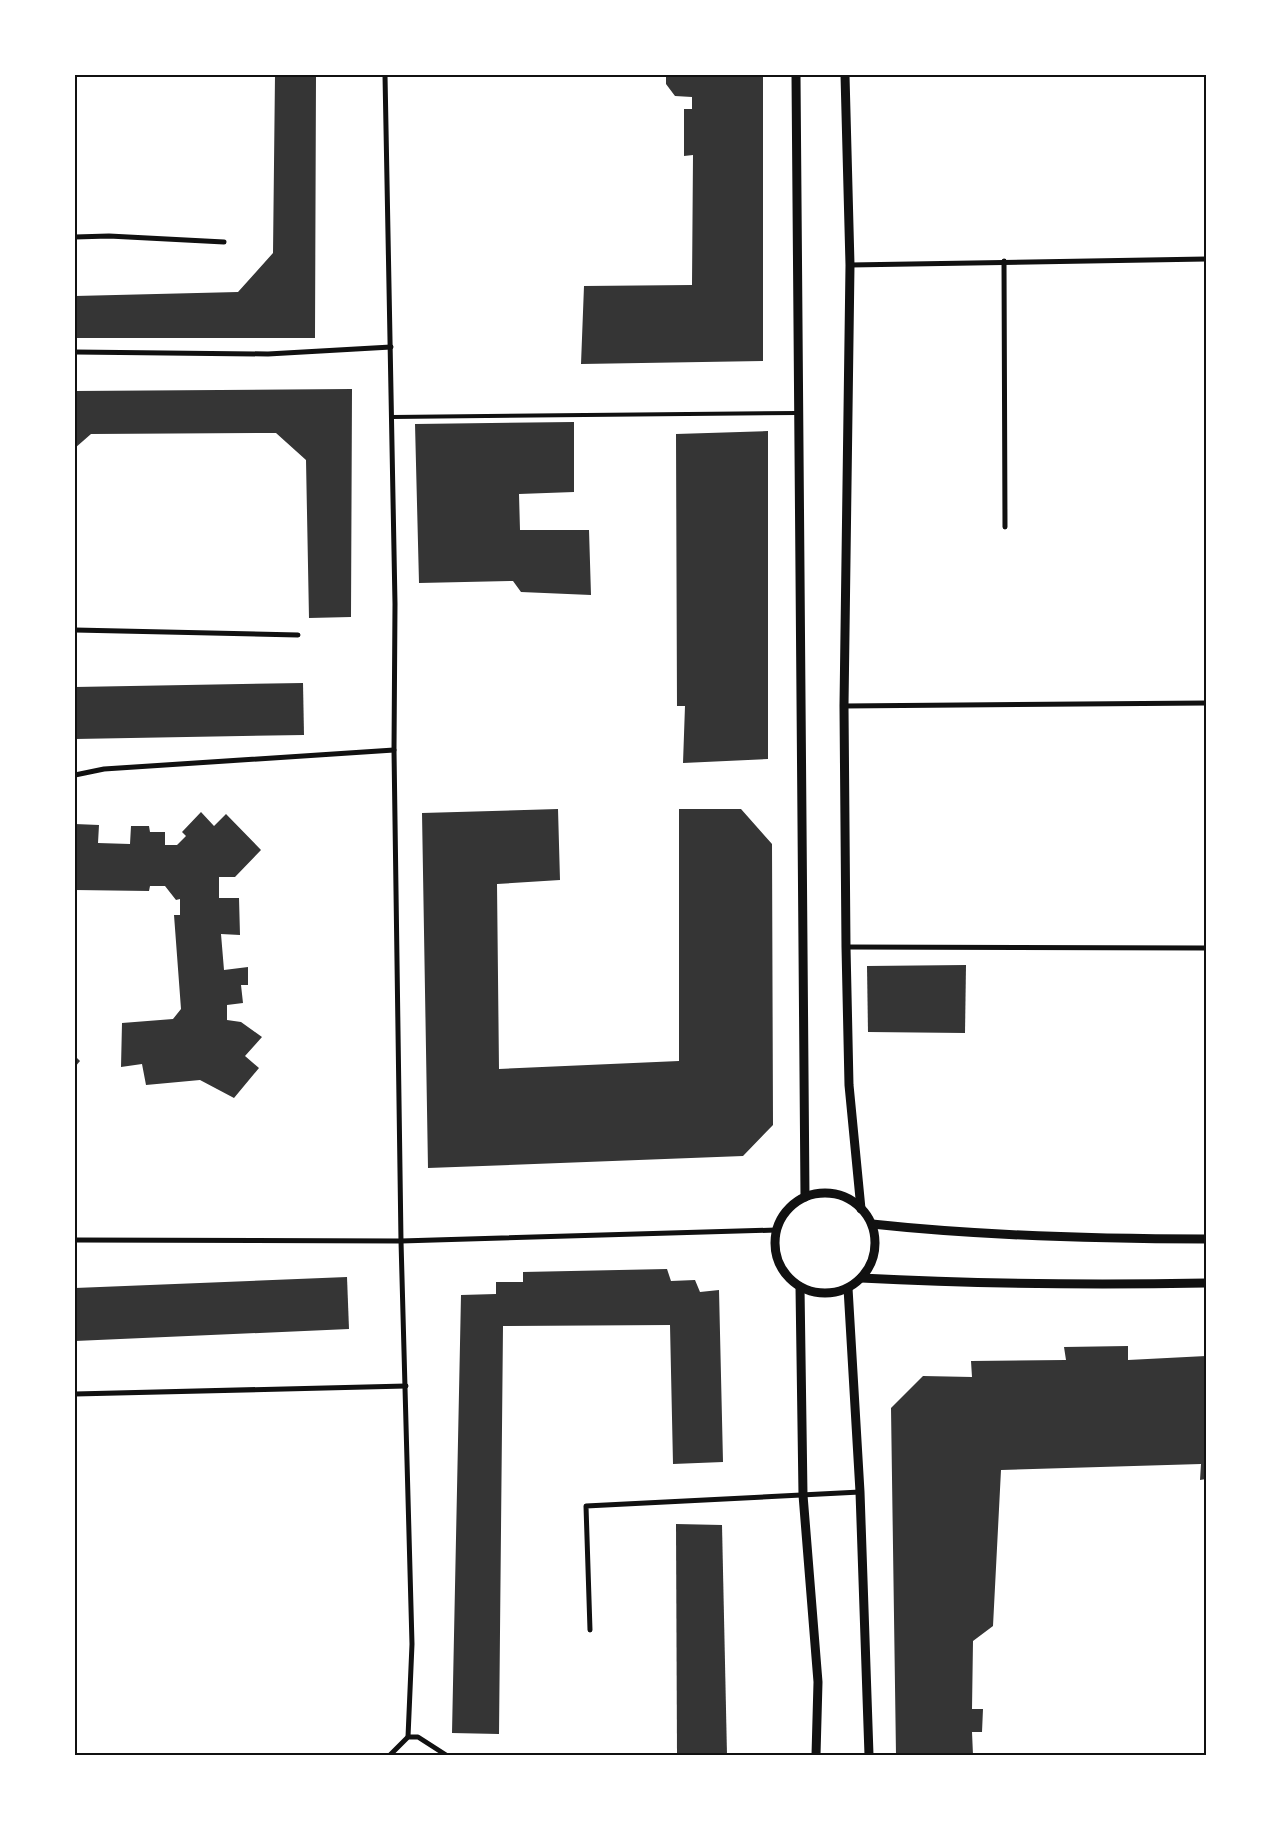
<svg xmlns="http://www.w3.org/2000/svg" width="1281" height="1830" font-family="Signika,sans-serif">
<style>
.building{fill:#353535}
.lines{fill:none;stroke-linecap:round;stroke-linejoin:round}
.service{stroke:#111;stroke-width:4}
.minor{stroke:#111;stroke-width:5}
.tertiary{stroke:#111;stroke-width:9}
.neatline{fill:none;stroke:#111;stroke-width:2}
</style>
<rect width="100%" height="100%" fill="#fff"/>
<g class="building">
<path d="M275,75H316L315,338H75V296L238,292L273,253Z"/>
<path d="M666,75H763V361L581,364L584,286L692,285L693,155L684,156V109H692V97L675,96L666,84Z"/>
<path d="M352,389L351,617L309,618L306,460L276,433L91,434L75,448V391Z"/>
<path d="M574,422V492L519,494L520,530H589L591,595L521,592L513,581L419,583L415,424Z"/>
<path d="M768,431V759L683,763L685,706H677L676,434Z"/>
<path d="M303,683L304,735L75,739V687Z"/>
<path d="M558,809L560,880L497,884L499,1069L679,1061V809H741L772,844L773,1125L743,1156L428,1168L422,813Z"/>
<path d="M201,812L214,826L226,814L261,850L235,877H219V898H239L240,935L221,934L224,970L248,967V985H241L243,1003L227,1005V1020L241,1022L262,1037L245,1056L259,1068L234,1098L200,1080L146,1085L142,1064L121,1067L122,1023L173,1019L181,1009L174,915H180V899L176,900L165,886H150L149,891L75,890V824L99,825L98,843L130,844L131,826H149L150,832H165V845H177L186,836L182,832Z"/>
<path d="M966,965L965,1033L868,1032L867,966Z"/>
<path d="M75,1056L80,1061L75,1067Z"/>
<path d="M667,1269L671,1281L695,1280L700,1292L719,1290L723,1462L673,1464L670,1325L503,1326L499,1734L452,1733L461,1295L496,1294V1282H523V1272Z"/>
<path d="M347,1277L349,1329L75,1341V1288Z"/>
<path d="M1128,1346V1360L1206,1356V1479L1200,1480L1201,1464L1001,1470L993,1626L973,1641L972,1709H983L982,1732H972L973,1755H896L891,1408L923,1376L972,1377L971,1361L1066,1360L1064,1347Z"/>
<path d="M676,1524L722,1525L727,1755H677Z"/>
</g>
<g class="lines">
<path class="service" d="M392,417L797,413"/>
<g class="minor">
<path d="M385,75L395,604L394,750L401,1241L412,1644L408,1737"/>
<path d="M75,237L109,236L224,242"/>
<path d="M1004,261L1005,527"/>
<path d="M850,265L1206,259"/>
<path d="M75,352L268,354L391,347"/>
<path d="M75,630L298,635"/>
<path d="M844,706L1206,703"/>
<path d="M75,775L104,769L394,750"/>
<path d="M846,947L1206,948"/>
<path d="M75,1240L401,1241L776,1230"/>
<path d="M75,1394L406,1386"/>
<path d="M590,1630L586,1506L860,1492"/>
<path d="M390,1755L408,1737H418L446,1755"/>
</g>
<g class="tertiary">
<path d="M796,75L805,1197"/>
<path d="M845,75L850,265L844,706L846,947L849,1085L861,1209"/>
<circle cx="825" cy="1243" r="50"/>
<path d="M872,1224C983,1236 1094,1239 1206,1239"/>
<path d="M861,1278C976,1284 1091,1285 1206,1283"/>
<path d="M800,1287L803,1495L818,1682L816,1755"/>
<path d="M848,1288L860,1492L869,1755"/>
</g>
</g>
<rect width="1281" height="1830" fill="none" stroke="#ffffff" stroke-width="152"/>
<rect x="76" y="76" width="1129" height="1678" class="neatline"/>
</svg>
